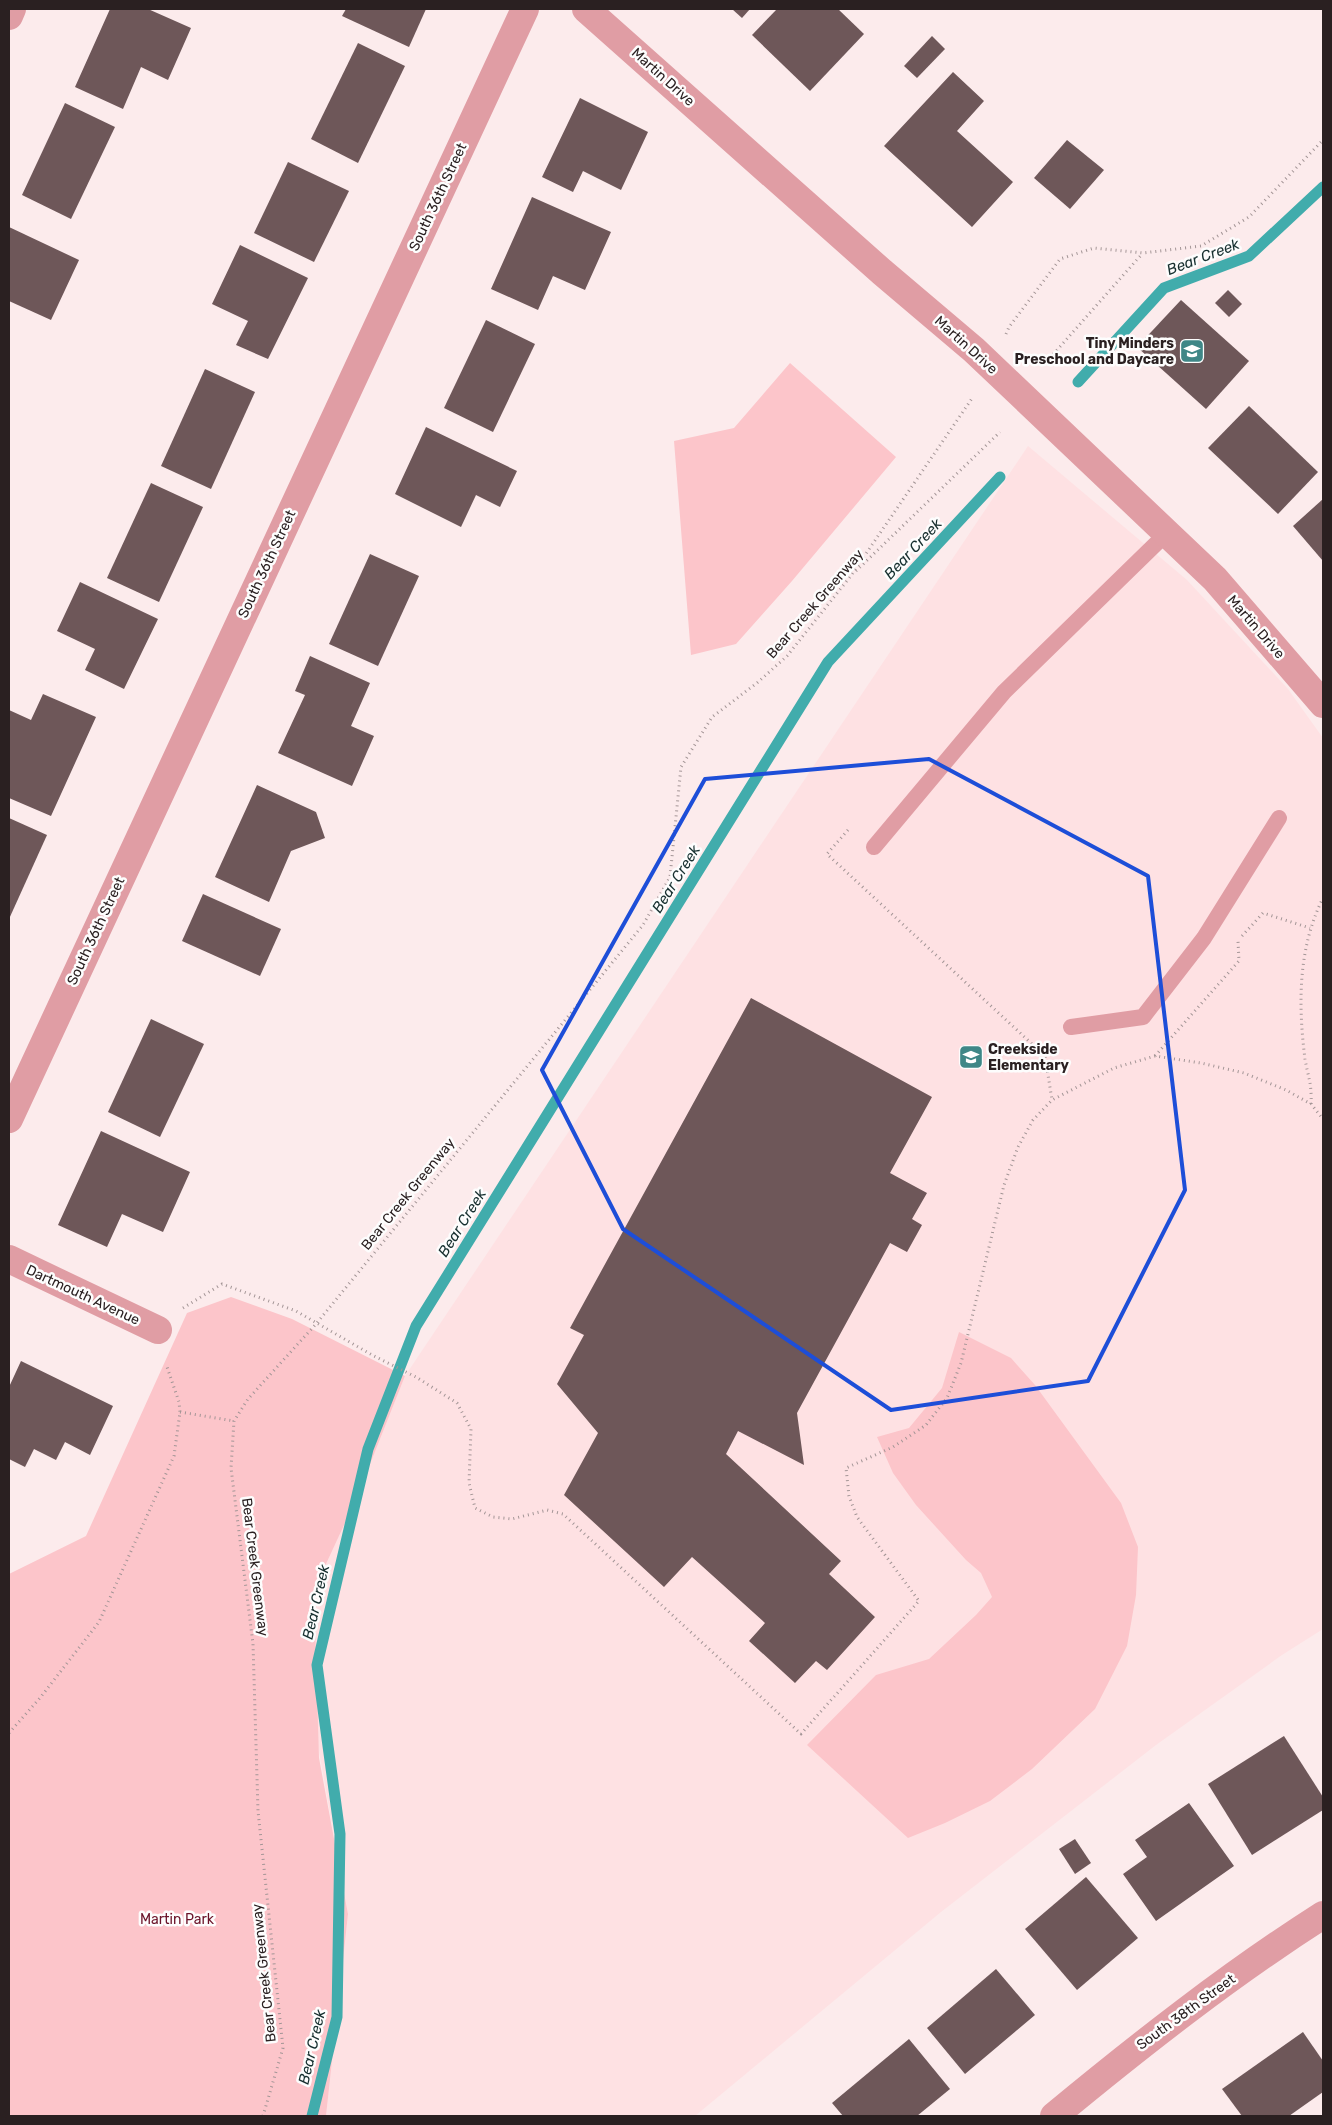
<svg xmlns="http://www.w3.org/2000/svg" width="1332" height="2125" font-family="Rubik,sans-serif">
<style>
.built{fill:#fee1e3}
.green{fill:#fcc5ca}
.lines{fill:none;stroke-linecap:round;stroke-linejoin:round}
.stream{stroke:#41acac;stroke-width:11}
.building{fill:#6e5759}
.path{stroke:#a39596;stroke-width:3;stroke-dasharray:1 4;stroke-linecap:butt}
.lane{stroke:#e09da4;stroke-width:16}
.street{stroke:#e09da4;stroke-width:28}
.marked{fill:none;stroke:#1d4ed8;stroke-width:4;stroke-linejoin:round}
.labels{text-anchor:middle;dominant-baseline:central;stroke-width:5;stroke-linejoin:round;paint-order:stroke}
.street-label{font-size:14px;fill:#2a2021;stroke:#fdfdfd}
.poi-label{font-size:14px;font-weight:bold;fill:#2a2021;stroke:#fdfdfd;text-anchor:end}
.park-label{font-size:14px;fill:#6a1228;stroke:#fdfdfd}
.water-label{font-size:15px;font-style:italic;fill:#172f2f;stroke:#fdfdfd}
</style>
<rect width="100%" height="100%" fill="#fcebec"/>
<path class="built" d="M1028,446L1187,580L1288,689L1323,738V1629L1282,1655L1156,1745L941,1912L695,2116H326L348,1914L317,1740L314,1590L357,1497L405,1376Z"/>
<g class="green">
<path d="M790,363L896,457L792,581L736,644L691,655L674,441L734,428Z"/>
<path d="M231,1297L292,1319L405,1376L357,1497L314,1590L319,1758L348,1914L326,2116H9V1574L86,1536L187,1313Z"/>
<path d="M959,1332L1011,1358L1035,1385L1121,1503L1138,1547L1136,1595L1127,1646L1095,1709L1032,1769L990,1801L945,1823L908,1838L807,1745L876,1675L929,1659L976,1615L992,1597L981,1573L966,1560L916,1505L893,1473L877,1437L909,1428L942,1388Z"/>
</g>
<g class="lines">
<g class="stream">
<path d="M1078,382L1164,288L1249,256L1323,187"/>
<path d="M312,2116L337,2017L340,1834L317,1665L368,1449L416,1326L828,662L1000,477"/>
</g>
</g>
<g class="building">
<path d="M110,9H148L191,28L168,80L141,67L123,109L75,87Z"/>
<path d="M346,9H426L409,47L342,16Z"/>
<path d="M732,9H750L742,18Z"/>
<path d="M777,9H838L864,34L810,91L752,35Z"/>
<path d="M932,36L945,49L917,78L904,66Z"/>
<path d="M358,43L405,66L358,163L311,139Z"/>
<path d="M953,72L984,101L957,131L1013,182L972,227L884,146Z"/>
<path d="M580,98L648,132L621,190L583,171L573,192L542,177Z"/>
<path d="M65,103L115,127L71,219L22,195Z"/>
<path d="M1067,140L1104,170L1070,209L1034,178Z"/>
<path d="M288,162L349,191L314,262L254,233Z"/>
<path d="M532,197L611,232L585,290L553,276L538,310L491,289Z"/>
<path d="M9,227L79,260L51,320L9,301Z"/>
<path d="M240,245L308,278L268,359L236,345L248,321L212,304Z"/>
<path d="M1228,290L1242,304L1229,317L1215,303Z"/>
<path d="M1181,300L1249,361L1206,409L1137,347Z"/>
<path d="M486,320L535,344L493,432L444,408Z"/>
<path d="M205,369L255,392L211,489L161,466Z"/>
<path d="M1249,406L1318,472L1278,514L1208,448Z"/>
<path d="M426,427L517,471L500,507L476,495L461,527L395,494Z"/>
<path d="M151,483L203,507L159,602L107,578Z"/>
<path d="M1323,499V561L1293,526Z"/>
<path d="M370,554L419,576L378,666L329,644Z"/>
<path d="M80,582L158,619L124,689L85,670L95,649L57,631Z"/>
<path d="M310,656L370,683L351,726L374,736L352,786L278,753L305,695L295,691Z"/>
<path d="M43,694L96,717L51,816L9,798V710L31,720Z"/>
<path d="M257,785L316,812L325,838L291,851L269,902L215,877Z"/>
<path d="M9,818L47,835L9,919Z"/>
<path d="M203,894L281,929L260,976L182,941Z"/>
<path d="M751,998L932,1097L890,1173L927,1193L912,1219L922,1225L907,1252L890,1243L797,1413L804,1465L738,1431L726,1454L841,1561L829,1574L875,1617L827,1670L816,1661L795,1683L749,1641L765,1623L692,1557L664,1587L564,1495L598,1433L557,1384L584,1335L570,1328Z"/>
<path d="M151,1019L204,1044L160,1137L108,1112Z"/>
<path d="M101,1131L190,1172L163,1232L122,1214L107,1247L58,1225Z"/>
<path d="M21,1361L113,1406L90,1455L65,1442L56,1460L34,1449L25,1467L9,1459V1387Z"/>
<path d="M1284,1736L1323,1797V1810L1252,1855L1208,1784Z"/>
<path d="M1189,1803L1234,1866L1156,1921L1123,1874L1147,1857L1135,1840Z"/>
<path d="M1075,1839L1091,1863L1075,1874L1059,1849Z"/>
<path d="M1086,1877L1138,1938L1077,1990L1025,1929Z"/>
<path d="M996,1969L1035,2015L965,2074L927,2028Z"/>
<path d="M1303,2032L1323,2061V2092L1289,2116H1242L1222,2089Z"/>
<path d="M909,2039L950,2089L917,2116H843L832,2103Z"/>
</g>
<g class="lines">
<g class="path">
<path d="M1006,334L1009,327L1060,259L1094,248L1143,253L1201,246L1249,217L1323,140"/>
<path d="M1050,358L1142,254"/>
<path d="M856,571L1000,432"/>
<path d="M848,830L827,854L1045,1056L1052,1100"/>
<path d="M1242,936L1263,913L1310,928"/>
<path d="M1155,1056L1239,961L1238,941"/>
<path d="M1311,1104C1312,1083 1308,1077 1305,1059C1298,1004 1298,948 1323,898"/>
<path d="M183,1308L222,1284L296,1311L374,1356L416,1377L457,1403L471,1429L469,1483L475,1508L493,1517L512,1519L547,1510L563,1514L801,1734L919,1601L857,1517L849,1496L846,1468L893,1447L926,1425L947,1398L961,1363L1004,1185L1018,1147L1033,1120L1052,1100L1114,1068L1155,1056L1201,1063L1244,1073L1286,1090L1311,1104L1323,1119"/>
<path d="M180,1412L234,1421"/>
<path d="M9,1733L40,1698L99,1622L174,1456L180,1412L179,1402L166,1364"/>
<path d="M263,2116L283,2048L258,1811L253,1644L231,1468L234,1421L248,1399L316,1324L643,925L670,877L681,767L712,717L757,683L787,656L850,577L973,397"/>
</g>
<g class="lane">
<path d="M874,847L1004,692L1167,533"/>
<path d="M1071,1027L1143,1017L1204,938L1279,818"/>
</g>
<g class="street">
<path d="M586,9L882,272L974,350L1215,579L1323,704"/>
<path d="M9,16L12,9"/>
<path d="M9,1119L525,9"/>
<path d="M9,1259L158,1330"/>
<path d="M1054,2116C1140,2045 1229,1975 1323,1915"/>
</g>
</g>
<path class="marked" d="M929,759L1148,876L1185,1190L1088,1381L891,1410L623,1229L542,1070L705,779Z"/>
<defs>
<symbol id="school-square" viewBox="-11 -11 22 22"><rect x="-9" y="-9" width="18" height="18" rx="4" fill="#3f8787" stroke="#fdfdfd"/><path d="M0-5L7-2L0 1L-7-2ZM-4 1L0 2.5L4 1V4Q0 6-4 4Z" fill="#fff"/></symbol>
</defs>
<g fill-rule="evenodd">
<use href="#school-square" x="1178" y="337" width="28" height="28"/>
<use href="#school-square" x="957" y="1043" width="28" height="28"/>
</g>
<g class="labels">
<g class="street-label">
<text transform="translate(663 77) rotate(42)">Martin Drive</text>
<text transform="translate(438 197) rotate(-65)">South 36th Street</text>
<text transform="translate(966 345) rotate(42)">Martin Drive</text>
<text transform="translate(267 564) rotate(-65)">South 36th Street</text>
<text transform="translate(815 604) rotate(-49)">Bear Creek Greenway</text>
<text transform="translate(1256 627) rotate(49)">Martin Drive</text>
<text transform="translate(96 931) rotate(-65)">South 36th Street</text>
<text transform="translate(408 1194) rotate(-51)">Bear Creek Greenway</text>
<text transform="translate(83 1295) rotate(25)">Dartmouth Avenue</text>
<text transform="translate(255 1567) rotate(83)">Bear Creek Greenway</text>
<text transform="translate(264 1973) rotate(-96)">Bear Creek Greenway</text>
<text transform="translate(1186 2012) rotate(-36)">South 38th Street</text>
</g>
<g class="poi-label">
<text x="1174" y="343">Tiny Minders<tspan x="1174" dy="16">Preschool and Daycare</tspan></text>
<text x="988" y="1049" text-anchor="start">Creekside<tspan x="988" dy="16">Elementary</tspan></text>
</g>
<g class="park-label">
<text x="177" y="1919">Martin Park</text>
</g>
<g class="water-label">
<text transform="translate(1203 257) rotate(-21)">Bear Creek</text>
<text transform="translate(913 549) rotate(-47)">Bear Creek</text>
<text transform="translate(676 879) rotate(-58)">Bear Creek</text>
<text transform="translate(462 1223) rotate(-58)">Bear Creek</text>
<text transform="translate(316 1602) rotate(-77)">Bear Creek</text>
<text transform="translate(312 2047) rotate(-77)">Bear Creek</text>
</g>
</g>
<rect width="1332" height="2125" fill="none" stroke="#2a2021" stroke-width="20"/>
</svg>
